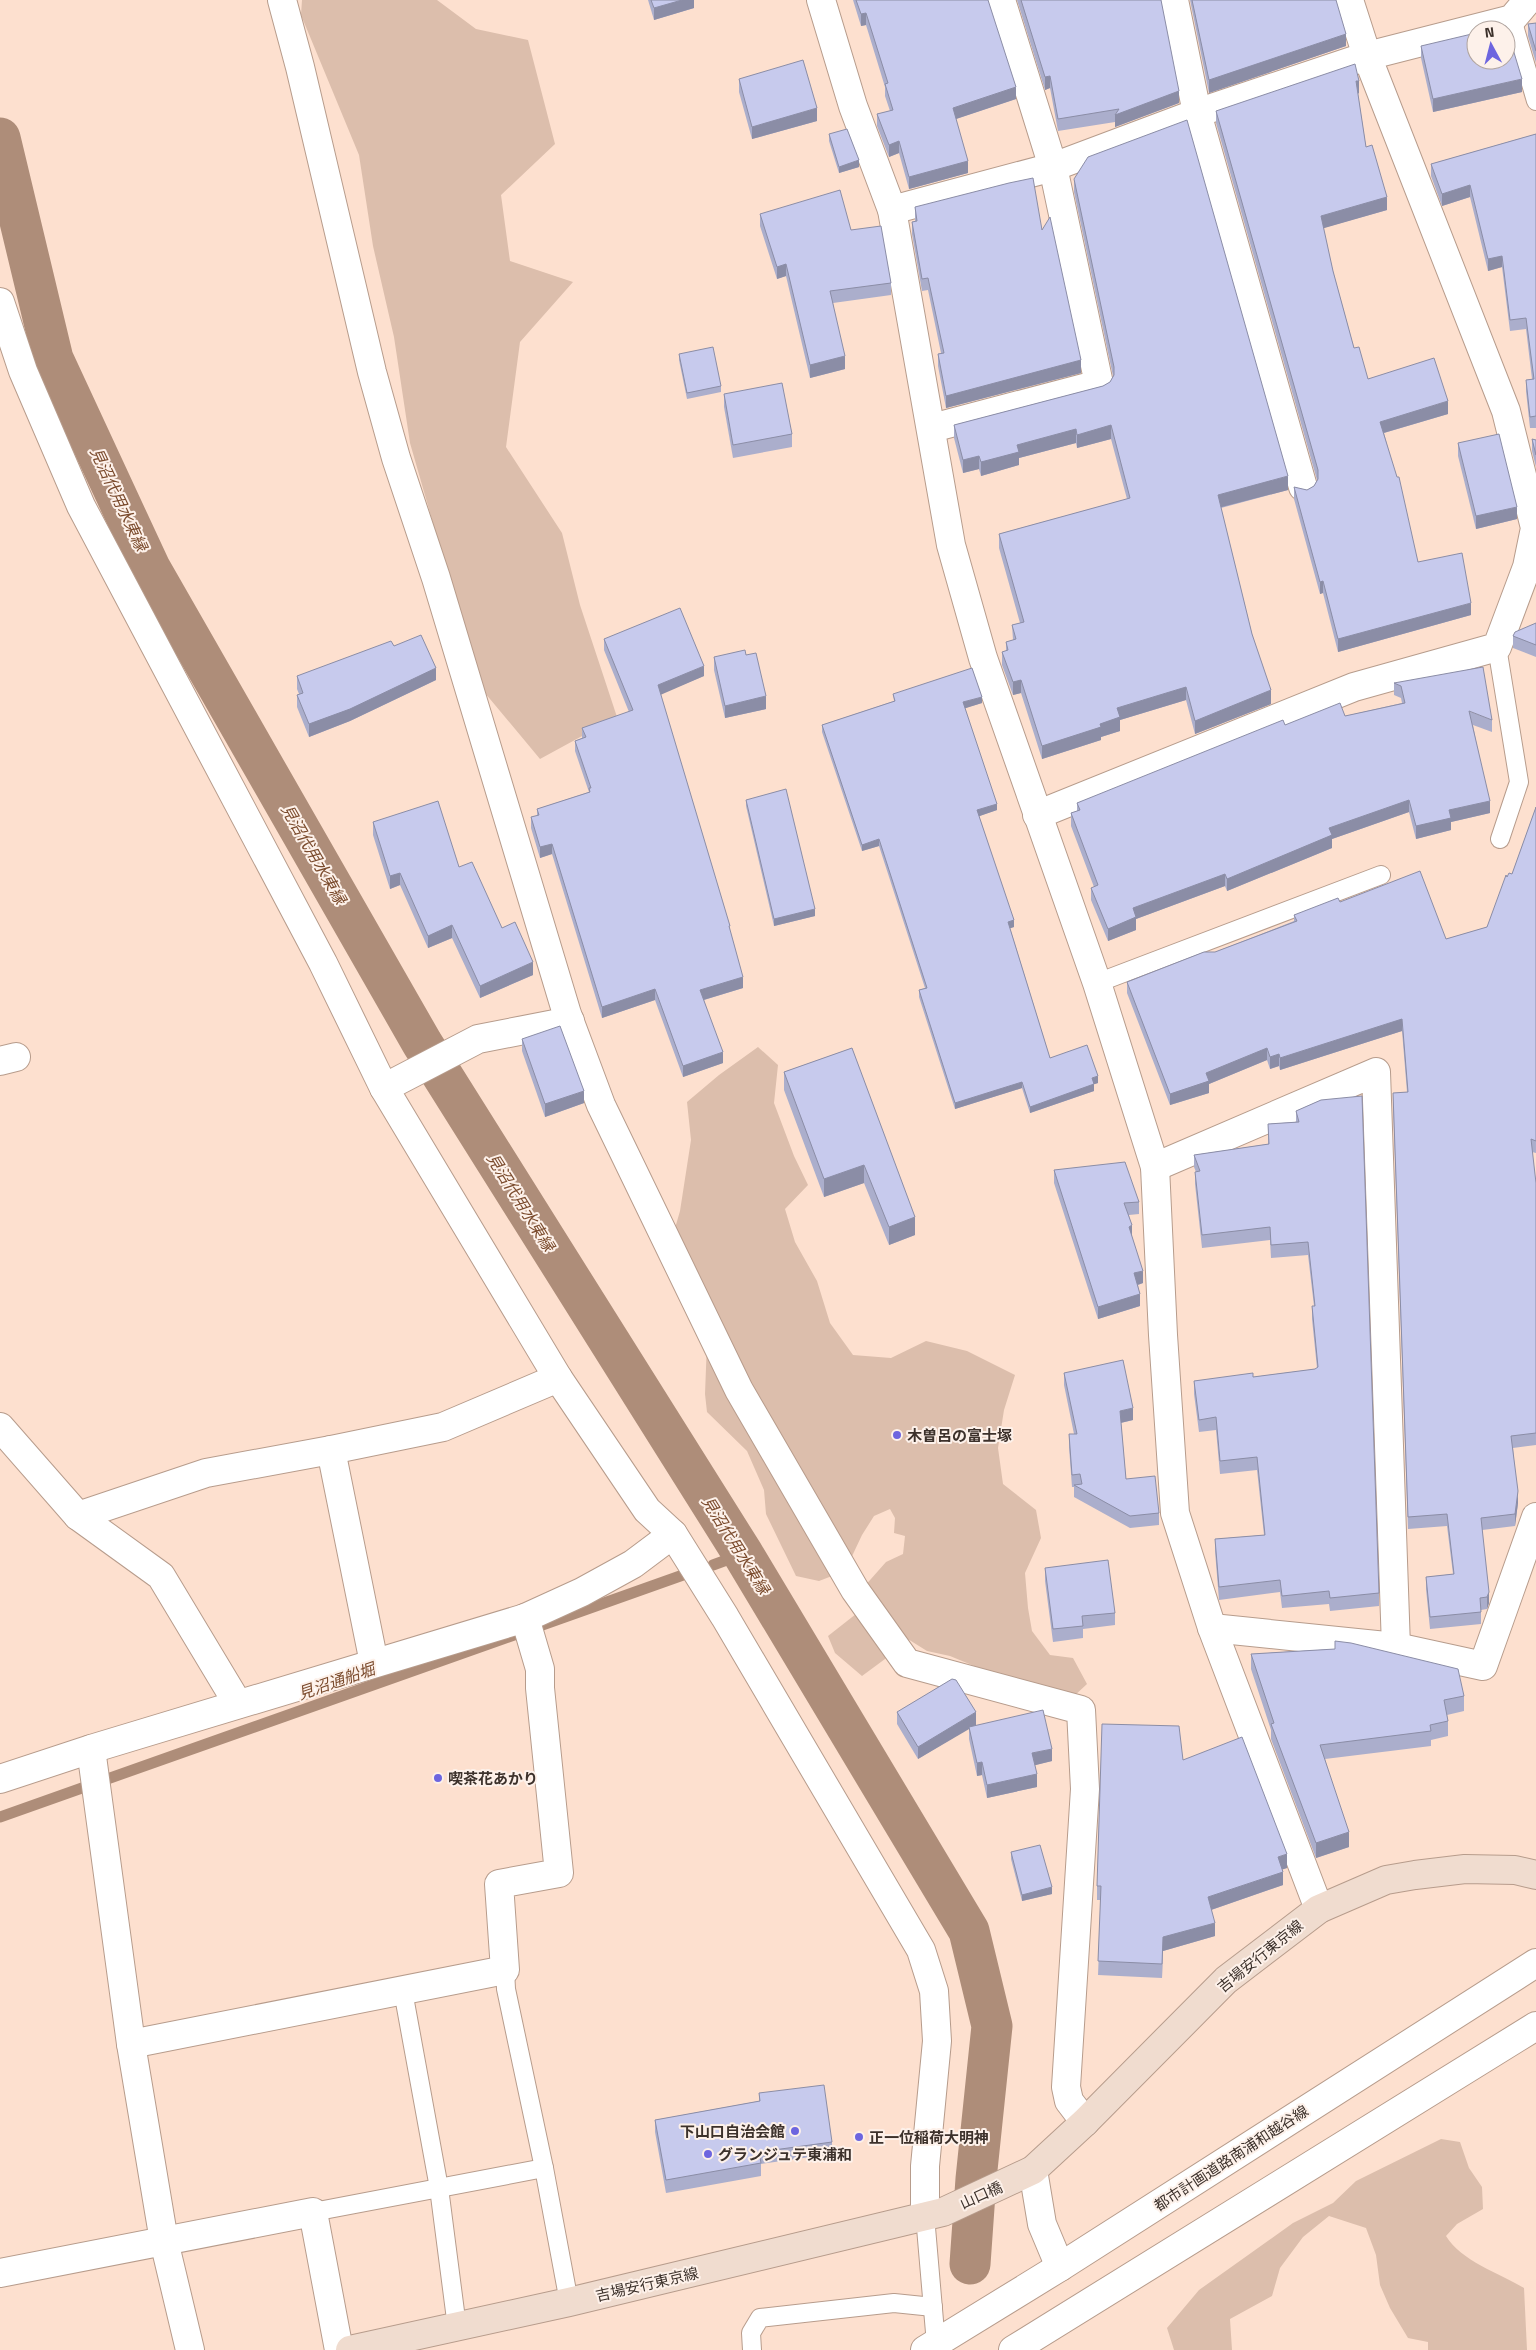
<svg xmlns="http://www.w3.org/2000/svg" width="1536" height="2350" font-family="'Titillium Web','Noto Sans JP',sans-serif">
<style>
.green{fill:#dcbeac}
.lines{fill:none;stroke-linecap:round;stroke-linejoin:round}
.stream{stroke:#ae8d79;stroke-width:11}
.canal{stroke:#ae8d79;stroke-width:41}
.service-casing{stroke:#b79c8c;stroke-width:20}
.minor-casing{stroke:#b79c8c;stroke-width:30}
.tertiary-casing{stroke:#b79c8c;stroke-width:30}
.secondary-casing{stroke:#b79c8c;stroke-width:30}
.service{stroke:#fff;stroke-width:18}
.minor{stroke:#fff;stroke-width:28}
.tertiary{stroke:#fff;stroke-width:28}
.secondary{stroke:#f0dccf;stroke-width:28}
.wall{fill:#abaecc}
.shaded-wall{fill:#8b8da6}
.building{fill:#c7caed;stroke:#8b8da6}
.poi-dot{fill:#6d65df;stroke:#fdf1ea;stroke-width:2}
.labels{text-anchor:middle;dominant-baseline:central;stroke-width:4;stroke-linejoin:round;paint-order:stroke}
.poi-label{font-size:15px;font-weight:bold;fill:#3c312b;stroke:#fdf1ea;text-anchor:start}
.street-label{font-size:15px;fill:#3c312b;stroke:#fdf1ea}
.water-label{font-size:16px;font-style:italic;fill:#7a4a2c;stroke:#fdf1ea}
</style>
<rect width="100%" height="100%" fill="#fde0cf"/>
<g class="green">
<path d="M302,0H437L476,29L528,40L555,144L501,195L510,261L573,282L520,342L506,447L562,533L580,605L617,717L540,759L480,687L410,443L394,337L373,246L359,155L301,15Z"/>
<path d="M758,1047L778,1065L774,1103L794,1156L808,1185L785,1209L795,1242L817,1281L830,1323L853,1355L891,1358L926,1341L967,1351L1015,1375L1004,1410L998,1448L1003,1484L1036,1510L1041,1538L1025,1573L1028,1608L1032,1631L1050,1655L1073,1658L1087,1684L1073,1697L1008,1680L950,1656L927,1651L895,1631L885,1659L862,1676L835,1653L828,1636L856,1614L855,1597L886,1562L903,1554L905,1536L894,1533L895,1518L890,1509L874,1516L862,1535L845,1571L819,1581L796,1576L766,1514L764,1490L747,1451L707,1412L705,1394L707,1342L664,1266L680,1211L691,1140L687,1102L719,1075Z"/>
<path d="M1441,2139L1460,2142L1469,2168L1482,2187L1483,2209L1457,2224L1446,2236C1461,2261 1499,2273 1524,2288L1527,2350H1428V2342L1408,2338L1390,2308L1380,2285L1376,2255L1366,2228L1329,2216L1303,2237L1280,2268L1272,2296L1230,2319L1232,2350H1174L1167,2328L1199,2290L1293,2223L1333,2203L1356,2181Z"/>
</g>
<g class="lines">
<g class="stream">
<path d="M713,1565L743,1554"/>
<path d="M531,1629L683,1575"/>
<path d="M0,1817L514,1635"/>
</g>
<path class="canal" d="M0,138L53,359L150,568L422,1043L743,1554L969,1931L992,2026L976,2179L970,2264"/>
<defs>
<g id="service">
<path d="M1512,19L1536,101"/>
<path d="M1497,647L1519,782L1500,839"/>
<path d="M1097,983L1381,875"/>
<path d="M505,1970L506,1989L544,2168L569,2302"/>
<path d="M403,1991L439,2188L457,2327"/>
<path d="M313,2212L544,2168"/>
<path d="M925,2216L936,2344"/>
<path d="M752,2350L751,2333L760,2318L894,2303L933,2307"/>
</g>
<g id="minor">
<path d="M282,0L300,67L372,372L396,458L436,578L567,1014L601,1105L739,1390L855,1590L907,1663L1081,1710L1085,1789L1066,2087L1069,2101L1085,2122"/>
<path d="M821,0L853,106L892,210L951,545L983,658L1097,983L1155,1167L1163,1335L1175,1513L1212,1628L1319,1909"/>
<path d="M1174,0L1197,113L1303,487"/>
<path d="M892,210L1053,167L1197,113L1367,56L1512,19L1528,0"/>
<path d="M0,302L23,371L81,506L323,963L384,1088L558,1378L647,1510L673,1534L725,1617L921,1950L934,1991L937,2041L925,2166V2216"/>
<path d="M932,428L1099,384L1053,167L1001,0"/>
<path d="M1037,815L1354,687L1497,647L1527,567L1535,528L1506,411L1367,56L1349,0"/>
<path d="M0,1061L16,1057"/>
<path d="M384,1088L478,1039L570,1021"/>
<path d="M1155,1167L1376,1072L1396,1647"/>
<path d="M0,1427L78,1516L161,1576L238,1704"/>
<path d="M331,1450L374,1663"/>
<path d="M78,1516L206,1473L331,1450L443,1427L558,1378"/>
<path d="M1212,1628L1396,1647L1483,1666L1536,1517"/>
<path d="M91,1749L131,2044L164,2241L190,2350"/>
<path d="M0,1779L91,1749L525,1618L582,1592L633,1564L673,1534"/>
<path d="M131,2044L505,1970L499,1884L559,1873L540,1688V1669L525,1618"/>
<path d="M1033,2170L1042,2224L1060,2267"/>
<path d="M0,2273L313,2212L339,2350"/>
</g>
<g id="tertiary">
<path d="M925,2350L1060,2267L1536,1963"/>
<path d="M1013,2350L1536,2026"/>
</g>
<path id="secondary" d="M350,2350L569,2302L943,2212L1033,2170L1085,2122L1226,1980L1319,1909L1386,1880L1415,1875L1465,1869L1515,1870L1536,1875"/>
</defs>
<use href="#service" class="service-casing"/>
<use href="#minor" class="minor-casing"/>
<use href="#tertiary" class="tertiary-casing"/>
<use href="#secondary" class="secondary-casing"/>
<use href="#service" class="service"/>
<use href="#minor" class="minor"/>
<use href="#tertiary" class="tertiary"/>
<use href="#secondary" class="secondary"/>
</g>
<g class="wall">
<path d="M648,0H694V8L654,20Z"/>
<path d="M853,0H988L1016,99L956,119L968,173L909,189L899,153L889,157L877,126V114L890,111L885,96V87L866,25L861,26Z"/>
<path d="M1017,0H1161L1179,103L1115,127V122L1058,131L1050,88L1045,90Z"/>
<path d="M1190,0H1336L1346,46L1209,93Z"/>
<path d="M1536,23V63L1528,36V24Z"/>
<path d="M1421,46L1522,92L1433,112L1421,58Z"/>
<path d="M739,79L817,121L752,139L739,92Z"/>
<path d="M1359,93L1358,94L1366,147L1387,210L1323,228L1333,271L1354,348L1368,379L1448,414L1384,433L1418,562L1471,615L1338,652L1323,593L1320,594L1294,499V487L1307,490L1314,486L1317,480L1216,123V111Z"/>
<path d="M829,134L859,167L839,173L829,141Z"/>
<path d="M1536,134V428H1530L1526,391V380L1532,379L1526,329L1510,331L1502,267L1488,271L1470,197L1442,206L1431,176V164Z"/>
<path d="M1074,179L1288,490L1221,508L1252,634L1271,704L1195,734L1186,700L1120,720V731L1101,737V740L1042,759L1021,693L1013,695L1002,665V652L1006,651V642L1013,640L1012,625L1020,623L999,548V534L1127,499L1111,439L1077,448L1076,443L1019,458V465L981,476L979,469L963,473L954,438V425L1103,386L1110,382L1113,376L1074,192Z"/>
<path d="M915,207L1042,230L1081,373L946,408L938,366V354L941,353L928,290L922,291L912,234V222L915,221Z"/>
<path d="M760,214L851,230L891,283V295L833,303L845,369L810,378L786,276L777,279L760,226Z"/>
<path d="M679,354L721,386V392L687,399L679,360Z"/>
<path d="M724,394L792,434V447L733,458L724,407Z"/>
<path d="M1532,439L1536,440V467L1532,451Z"/>
<path d="M1458,443L1517,519L1476,529L1458,456Z"/>
<path d="M1536,623V657L1513,648V636Z"/>
<path d="M604,639L704,676L660,694L730,932L743,988L704,1000L723,1063L683,1077L655,1000L602,1018L552,854L540,858L531,828V817L537,816V809L589,792L575,751V741L582,738V728L629,712L604,650Z"/>
<path d="M394,646L436,680L350,721L309,737L297,707V695L299,694L297,689V676Z"/>
<path d="M746,655L766,709L725,718L714,670V657Z"/>
<path d="M1394,683L1492,720V732L1473,725L1490,813L1451,822V830L1416,839L1409,812L1332,839V848L1227,891L1225,886L1136,919V930L1108,941L1091,900V888L1094,887L1071,826V813L1077,811V803L1285,725L1345,716L1402,703L1401,698L1394,695Z"/>
<path d="M893,694L982,703L965,708L997,810L979,816L1014,927L1010,928L1050,1058L1098,1083L1094,1084V1091L1030,1113L1022,1088L955,1109L919,997V990L925,988L879,846L862,851L822,732V725L894,701Z"/>
<path d="M746,800L815,916L774,926L746,806Z"/>
<path d="M1536,807V1153L1532,1152L1536,1183V1445L1513,1448L1518,1503L1515,1526L1482,1530L1489,1603L1487,1609L1481,1610V1624L1430,1629L1426,1589V1577L1453,1574L1447,1526L1408,1529L1393,1105V1093L1407,1092L1402,1031L1280,1070L1279,1066L1270,1069L1267,1060L1209,1084V1093L1170,1105L1127,993V982L1215,952L1294,921V915L1340,902L1446,939L1487,927L1507,877L1512,874Z"/>
<path d="M373,822L459,867L502,928L533,975L480,998L452,938L428,948L400,885L390,889L373,835Z"/>
<path d="M522,1039L584,1103L545,1117L522,1051Z"/>
<path d="M852,1048L915,1235L889,1245L864,1183L824,1197L784,1090V1072Z"/>
<path d="M1321,1100L1379,1593V1606L1330,1611L1329,1604L1282,1608L1280,1592L1219,1600L1215,1551V1539L1264,1535L1257,1470L1220,1474L1216,1430L1199,1432L1194,1394V1381L1253,1377L1315,1369L1317,1368L1312,1319V1306H1314L1308,1255L1271,1258L1270,1240L1202,1248L1195,1184V1172H1196L1194,1167V1155L1268,1144V1124L1296,1122V1111Z"/>
<path d="M1054,1170L1139,1202V1214L1129,1215L1132,1237L1143,1283L1138,1285L1140,1306L1098,1319L1054,1183Z"/>
<path d="M1064,1373L1133,1420L1121,1423L1126,1479L1159,1513V1525L1130,1528L1074,1497V1487H1072L1069,1447V1434H1074L1064,1385Z"/>
<path d="M1045,1568L1115,1613V1625L1083,1629V1638L1053,1642L1045,1581Z"/>
<path d="M1335,1641L1464,1696V1711L1447,1715L1448,1721V1736L1431,1740V1746L1325,1759L1349,1847L1316,1858L1271,1739V1730L1251,1669V1654L1335,1649Z"/>
<path d="M897,1712L976,1725L974,1726L1052,1761L1035,1765L1037,1787L987,1798L982,1775L977,1776L969,1739V1728L918,1759L897,1724Z"/>
<path d="M1183,1760L1287,1868L1282,1869L1283,1885L1211,1910L1215,1936L1163,1951L1162,1978L1098,1975L1101,1900H1097V1886Z"/>
<path d="M1011,1852L1052,1894L1022,1901L1011,1859Z"/>
<path d="M759,2093L832,2142V2154L761,2164V2176L666,2193L655,2132V2120L759,2101Z"/>
</g>
<g class="shaded-wall">
<path d="M682,0H694V8L654,20V8Z"/>
<path d="M866,13V25L861,26V14Z"/>
<path d="M1346,34V46L1209,93V80Z"/>
<path d="M1050,76V88L1045,90V77Z"/>
<path d="M1522,79V92L1433,112V99Z"/>
<path d="M1356,81H1359V93L1356,94Z"/>
<path d="M1016,87V99L953,120V108Z"/>
<path d="M1179,91V103L1115,127V115Z"/>
<path d="M817,108V121L752,139V127Z"/>
<path d="M899,141V153L889,157V145Z"/>
<path d="M859,160V167L839,173V167Z"/>
<path d="M968,161V173L909,189V177Z"/>
<path d="M1470,185V197L1442,206V194Z"/>
<path d="M1387,197V210L1321,229V216Z"/>
<path d="M1502,256V267L1488,271V259Z"/>
<path d="M786,264V276L777,279V267Z"/>
<path d="M845,356V369L810,378V365Z"/>
<path d="M1081,360V373L946,408V396Z"/>
<path d="M1448,401V414L1380,434V422Z"/>
<path d="M1111,425V439L1077,448V435Z"/>
<path d="M1076,429V443L1019,458V465L981,476V462L1017,445Z"/>
<path d="M979,456V469L963,473V460Z"/>
<path d="M1288,476V490L1218,508V495Z"/>
<path d="M1517,507V519L1476,529V516Z"/>
<path d="M1323,581V593L1320,594V582Z"/>
<path d="M1471,603V615L1338,652V639Z"/>
<path d="M704,666V676L658,696V685Z"/>
<path d="M436,668V680L350,721L309,737V724Z"/>
<path d="M1021,680V693L1013,695V682Z"/>
<path d="M1186,687V700L1120,720V731L1101,737V740L1042,759V746L1100,724L1117,708Z"/>
<path d="M1271,690V704L1195,734V721Z"/>
<path d="M766,696V709L725,718V706Z"/>
<path d="M982,697V703L963,709V702Z"/>
<path d="M1409,800V812L1332,839V848L1227,891V879L1329,828Z"/>
<path d="M1490,801V813L1451,822V830L1416,839V826L1449,810Z"/>
<path d="M997,804V810L977,817V810Z"/>
<path d="M879,839V846L862,851V845Z"/>
<path d="M552,844V854L540,858V847Z"/>
<path d="M400,873V885L390,889V876Z"/>
<path d="M1225,874V886L1136,919V930L1108,941V929L1133,908Z"/>
<path d="M815,909V916L774,926V919Z"/>
<path d="M1014,920V927L1008,929V922Z"/>
<path d="M452,925V938L428,948V936Z"/>
<path d="M533,962V975L480,998V986Z"/>
<path d="M743,977V988L700,1001V990Z"/>
<path d="M655,989V1000L602,1018V1007Z"/>
<path d="M1402,1019V1031L1280,1070V1058Z"/>
<path d="M1267,1048V1060L1209,1084V1093L1170,1105V1094L1206,1073Z"/>
<path d="M723,1052V1063L683,1077V1066Z"/>
<path d="M1279,1054V1066L1270,1069V1057Z"/>
<path d="M1098,1076V1083L1092,1085V1078Z"/>
<path d="M1022,1082V1088L955,1109V1103Z"/>
<path d="M1094,1084V1091L1030,1113V1107Z"/>
<path d="M584,1091V1103L545,1117V1104Z"/>
<path d="M864,1165V1183L824,1197V1179Z"/>
<path d="M915,1217V1235L889,1245V1227Z"/>
<path d="M1132,1225V1238L1129,1227Z"/>
<path d="M1143,1271V1283L1134,1286V1273Z"/>
<path d="M1140,1294V1306L1098,1319V1307Z"/>
<path d="M1133,1408V1420L1120,1423V1411Z"/>
<path d="M1518,1491V1503L1515,1526V1514Z"/>
<path d="M1489,1592V1603L1487,1609V1597Z"/>
<path d="M976,1712V1725L918,1759V1747Z"/>
<path d="M1052,1749V1761L1032,1766V1753Z"/>
<path d="M982,1762V1775L977,1776V1763Z"/>
<path d="M1037,1774V1787L987,1798V1785Z"/>
<path d="M1349,1832V1847L1316,1858V1843Z"/>
<path d="M1287,1854V1868L1278,1871V1857Z"/>
<path d="M1283,1872V1885L1208,1911V1897Z"/>
<path d="M1052,1887V1894L1022,1901V1895Z"/>
<path d="M1215,1923V1936L1163,1951L1162,1978L1163,1937Z"/>
</g>
<g class="building">
<path d="M651,0H682L654,8Z"/>
<path d="M856,0H988L1016,87L953,108L968,161L909,177L899,141L889,145L877,114L893,110L885,84L888,83L866,13L861,14Z"/>
<path d="M1021,0H1161L1179,91L1115,115L1119,109L1058,119L1050,76L1045,77Z"/>
<path d="M1192,0H1336L1346,34L1209,80Z"/>
<path d="M1536,23V51L1528,24Z"/>
<path d="M1506,26L1522,79L1433,99L1421,46L1476,33V60H1506V30H1488Z"/>
<path d="M803,60L817,108L752,127L739,79Z"/>
<path d="M1355,64L1359,81H1356L1366,147L1372,145L1387,197L1321,216L1333,271L1354,348L1359,347L1368,379L1434,358L1448,401L1380,422L1397,477H1399L1418,562L1462,553L1471,603L1338,639L1323,581L1320,582L1294,487L1307,490L1314,486L1318,479V470L1216,111Z"/>
<path d="M1187,120L1288,476L1218,495L1252,634L1271,690L1195,721L1186,687L1117,708L1120,717L1100,724L1101,727L1042,746L1021,680L1013,682L1002,652L1008,650L1006,642L1016,639L1012,625L1024,622L999,534L1130,498L1111,425L1077,435L1076,429L1017,445L1019,452L981,462L979,456L963,460L954,425L1103,386L1110,382L1114,375V367L1074,179L1088,157Z"/>
<path d="M847,129L859,160L839,167L829,134Z"/>
<path d="M1536,134V416L1530,417L1526,380L1534,379L1526,318L1510,320L1502,256L1488,259L1470,185L1442,194L1431,164Z"/>
<path d="M1033,178L1042,230L1050,217L1081,360L946,396L938,354L944,353L928,278L922,279L912,222L917,221L915,207L1009,183Z"/>
<path d="M840,190L851,230L881,226L891,283L830,291L845,356L810,365L786,264L777,267L760,214Z"/>
<path d="M713,347L721,386L687,393L679,354Z"/>
<path d="M782,383L792,434L733,445L724,394Z"/>
<path d="M1499,434L1517,507L1476,516L1458,443Z"/>
<path d="M1532,439L1536,440V455Z"/>
<path d="M680,608L704,666L658,685L730,926H729L743,977L700,990L723,1052L683,1066L655,989L602,1007L552,844L540,847L531,817L539,815L537,809L590,792L589,788H591L575,741L586,737L582,728L633,710L604,639Z"/>
<path d="M1536,623V645L1513,636L1515,632Z"/>
<path d="M421,635L436,668L350,709L309,724L297,695L303,693L297,676L391,641L394,646Z"/>
<path d="M745,650L746,655L756,653L766,696L725,706L714,657Z"/>
<path d="M1483,667L1492,720L1469,711L1490,801L1449,810L1451,818L1416,826L1409,800L1329,828L1332,835L1227,879L1225,874L1133,908L1136,917L1108,929L1091,888L1098,885L1071,813L1080,810L1077,803L1283,720L1285,725L1340,703L1345,716L1405,703L1401,686L1394,683Z"/>
<path d="M972,668L982,697L963,702L997,804L977,810L1014,920L1008,922L1050,1058L1087,1045L1098,1076L1092,1078L1094,1084L1030,1107L1022,1082L955,1103L919,990L927,988L879,839L862,845L822,725L895,701L893,694Z"/>
<path d="M786,789L815,909L774,919L746,800Z"/>
<path d="M438,801L459,867L472,862L502,928L515,922L533,962L480,986L452,925L428,936L400,873L390,876L373,822Z"/>
<path d="M1536,807V1141L1531,1139L1536,1183V1433L1511,1436L1518,1491L1515,1514L1481,1518L1489,1592L1487,1597L1480,1598L1481,1612L1430,1617L1426,1577L1454,1574L1447,1514L1408,1517L1393,1093L1408,1092L1402,1019L1280,1058L1279,1054L1270,1057L1267,1048L1206,1073L1209,1081L1170,1094L1127,982L1204,952H1215L1297,921L1294,915L1338,898L1340,902L1420,871L1446,939L1487,927L1506,875L1507,877L1509,873L1512,874Z"/>
<path d="M560,1026L584,1091L545,1104L522,1039Z"/>
<path d="M852,1048L915,1217L889,1227L864,1165L824,1179L784,1072Z"/>
<path d="M1362,1096L1379,1593L1330,1598L1329,1591L1282,1596L1280,1580L1219,1587L1215,1539L1265,1535L1257,1457L1220,1461L1216,1417L1199,1420L1194,1381L1253,1373V1377L1315,1369L1318,1367L1312,1306H1315L1308,1242L1271,1245L1270,1227L1202,1235L1195,1172L1200,1171L1194,1155L1269,1144L1268,1124L1299,1122L1296,1111L1321,1100Z"/>
<path d="M1125,1162L1139,1202L1124,1203L1132,1225L1129,1227L1143,1271L1134,1273L1140,1294L1098,1307L1054,1170Z"/>
<path d="M1123,1360L1133,1408L1120,1411L1126,1479L1155,1476L1159,1513L1130,1516L1074,1485L1082,1484L1080,1474L1072,1475L1069,1434H1077L1064,1373Z"/>
<path d="M1108,1560L1115,1613L1082,1616L1083,1626L1053,1629L1045,1568Z"/>
<path d="M1335,1641L1351,1643L1458,1669L1464,1696L1444,1700L1448,1721L1430,1725L1431,1731L1320,1745L1349,1832L1316,1843L1271,1724L1274,1723L1251,1654L1335,1649Z"/>
<path d="M952,1679L956,1680L976,1712L918,1747L897,1712Z"/>
<path d="M1043,1710L1052,1749L1032,1753L1037,1774L987,1785L982,1762L977,1763L969,1727Z"/>
<path d="M1102,1724L1179,1726L1183,1760L1242,1737L1287,1854L1278,1857L1283,1872L1208,1897L1215,1923L1163,1937L1162,1964L1098,1961L1101,1886H1097Z"/>
<path d="M1040,1845L1052,1887L1022,1895L1011,1852Z"/>
<path d="M824,2085L832,2142L759,2152L761,2163L666,2180L655,2120L760,2101L759,2093Z"/>
</g>
<g class="poi-dot">
<circle cx="897" cy="1435" r="5"/>
<circle cx="438" cy="1778" r="5"/>
<circle cx="795" cy="2131" r="5"/>
<circle cx="859" cy="2137" r="5"/>
<circle cx="708" cy="2154" r="5"/>
</g>
<g class="labels">
<g class="poi-label">
<text x="907" y="1435">木曽呂の富士塚</text>
<text x="448" y="1778">喫茶花あかり</text>
<text x="785" y="2131" text-anchor="end">下山口自治会館</text>
<text x="869" y="2137">正一位稲荷大明神</text>
<text x="718" y="2154">グランジュテ東浦和</text>
</g>
<g class="street-label">
<text transform="translate(1260 1956) rotate(-39)">吉場安行東京線</text>
<text transform="translate(1231 2158) rotate(-33)">都市計画道路南浦和越谷線</text>
<text transform="translate(981 2195) rotate(-24)">山口橋</text>
<text transform="translate(647 2284) rotate(-13)">吉場安行東京線</text>
</g>
<g class="water-label">
<text transform="translate(119 499) rotate(65)">見沼代用水東縁</text>
<text transform="translate(314 854) rotate(60)">見沼代用水東縁</text>
<text transform="translate(521 1202) rotate(58)">見沼代用水東縁</text>
<text transform="translate(736 1545) rotate(58)">見沼代用水東縁</text>
<text transform="translate(336 1681) rotate(-19)">見沼通船堀</text>
</g>
</g>
<g transform="translate(1491 45) rotate(353)"><circle r="24" fill="#fdf1ea" stroke="#b0a49e"/>
<path d="M0-4L9 19L0 12L-9 19Z" fill="#6d65df"/>
<text y="-8" font-size="14" font-weight="bold" text-anchor="middle" fill="#3c312b">N</text>
</g>
</svg>
